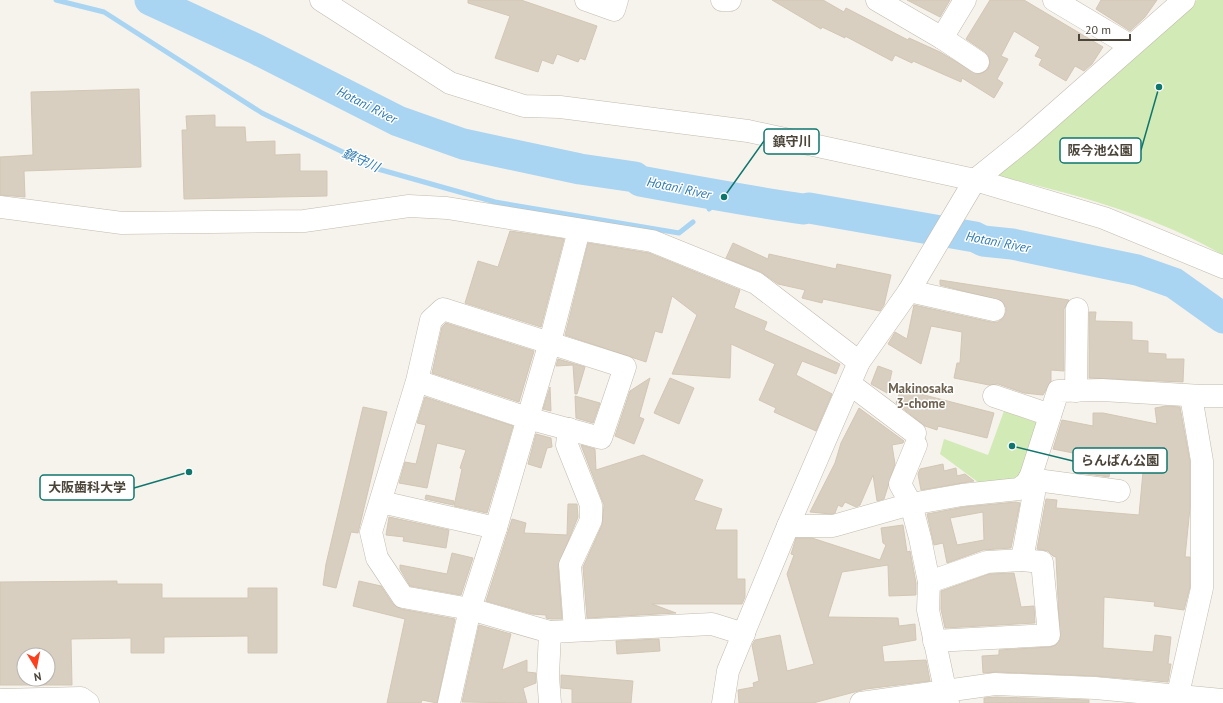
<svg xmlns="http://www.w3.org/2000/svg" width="1223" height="703" font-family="'PT Sans','Noto Sans JP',sans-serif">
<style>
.green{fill:#d2eab5}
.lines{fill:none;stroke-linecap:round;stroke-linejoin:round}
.stream{stroke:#a9d4f2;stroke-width:5}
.river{stroke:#a9d4f2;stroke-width:31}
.building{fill:#d8cfc1;stroke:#d3c7b4;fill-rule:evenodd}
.minor-casing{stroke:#c2bbae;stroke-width:23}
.minor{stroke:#fff;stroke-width:22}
.labels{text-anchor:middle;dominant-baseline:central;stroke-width:3;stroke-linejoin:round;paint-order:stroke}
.water-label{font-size:13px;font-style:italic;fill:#2e7ab2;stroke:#fff}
.neighbourhood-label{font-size:13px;font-weight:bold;fill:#6e6250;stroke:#fff}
.leader{fill:none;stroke:#0f766e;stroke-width:1.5}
.callout-dot{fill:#0f766e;stroke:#fff;stroke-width:1.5}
.callout{fill:#fff;stroke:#0f766e;stroke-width:1.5}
.callout-label{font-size:13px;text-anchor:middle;font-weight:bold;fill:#4b4439}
</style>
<rect width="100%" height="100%" fill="#f6f3ec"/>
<g class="green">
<path d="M1197,0H1223V255C1152,214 1073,194 994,175Z"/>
<path d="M1004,411L1038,423L1029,460L1016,481L986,488L940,454L944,439L988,455Z"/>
</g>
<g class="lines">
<g class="stream">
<path d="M56,0L104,12L262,113L378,169L495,202L679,233L693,222"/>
<path d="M709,209L724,197"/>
</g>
<path class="river" d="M150,0L256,49L398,121L463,144L580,169L635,177L640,181C694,191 748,201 803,209L809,208L975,237L983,241L1012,244L1137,270L1174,283L1223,318"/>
</g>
<g class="building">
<path d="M468,0H521L597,26L585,60L580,58L578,62L557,54L553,64L542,60L538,72L495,58L510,16L468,3Z"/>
<path d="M772,0H823L844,12L846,8L908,40L909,38L940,52L977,74L983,73L988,69L990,63L989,57L985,52L966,39L990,0H1024L1103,47L1092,64L1084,71L1075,66L1066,81L1039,65L1042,59L1035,56L1040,47L1014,31L1001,56L1008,59L997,79L1003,83L994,98L962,78L961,82L913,61L912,63L895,55L892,61L845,36V38L822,27L821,29Z"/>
<path d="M907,0H950L940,17Z"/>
<path d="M1101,0H1157L1145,17L1130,31L1096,9Z"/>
<path d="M139,89L141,167L24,171L25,197L0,195V157L33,155L31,92Z"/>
<path d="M215,115V127H245L246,142L275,141V155L300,154V171H327V196L184,199L182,130H187L186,116Z"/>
<path d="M510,231L564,239L541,327L465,303L478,261L498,267Z"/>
<path d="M588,243L649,253L740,290L734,308L767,322L764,330L840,364L836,374L802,361L796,375L832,394L816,431L774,412L776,408L759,400L775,364L731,344L730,378L672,374L697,315L672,296L662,333L655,331L646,362L565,335Z"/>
<path d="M733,243L768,259L769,254L836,269L837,264L891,275L884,305L880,311L823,299L822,303L802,298L805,290L778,284L761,272L726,258Z"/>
<path d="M940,280L1069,300L1064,309V371L1051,370V381L1043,395L1024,393L998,384L989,385L954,378L957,363H960L962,332L931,326L921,364L888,344L895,332L907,339L914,305L991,322H998L1003,318L1006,312V307L1002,301L940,285Z"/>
<path d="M1089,312H1096L1095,321L1132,322V340L1148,341V353L1166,354V359H1184L1183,382L1089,378Z"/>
<path d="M446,323L534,351L519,402L432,373L442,327Z"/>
<path d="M558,359L585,367L577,394H575L573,365L556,366Z"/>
<path d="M878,366L892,371L887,393L871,384Z"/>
<path d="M650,378L639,417L644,419L634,444L615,436L630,391Z"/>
<path d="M670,378L694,388L679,424L654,413Z"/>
<path d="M550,387L551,411L543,409Z"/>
<path d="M901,389L994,413L987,438L938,426L937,430L925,426L896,403Z"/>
<path d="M575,396L600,403L593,423L576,418Z"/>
<path d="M425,397L513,426L487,513L454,506L462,469L460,468L466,450L437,443L427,488L399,483L405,462L416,464L426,425L417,423Z"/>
<path d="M1166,406L1180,407L1190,462V508L1185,557H1190V587L1184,610L1154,606L1155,602L1104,597L1103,648L1153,652L1155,635L1171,637L1168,664H1171L1168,682L1096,676L996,672L983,673L982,656L999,655V650L1050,647L1056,645L1060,640L1056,557L1053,556L1048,551L1037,549L1046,499L1057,500L1056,508L1139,515L1144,461L1113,454L1109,477L1080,473L1083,455L1053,449L1062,420L1093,426V413H1103L1157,424L1155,408Z"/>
<path d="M363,407L387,412L358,533L351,532L336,588L323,585L326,564Z"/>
<path d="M859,408L904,441L903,443L892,445L895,464L884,499L877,501L873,475L860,505L856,507L845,502L842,507L838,505L835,513L831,514L810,512L835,463L841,443Z"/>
<path d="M536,434L551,438L552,447L547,448L541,468L528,464Z"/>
<path d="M581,445L595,449L596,470L643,455L703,480L694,500L722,509L715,530H737V579H745V597L742,604H652L676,613L587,618L583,567L602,525L604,505Z"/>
<path d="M943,464L944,471L956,468L957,476L965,474L974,481L921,490L918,474L920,469Z"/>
<path d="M426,495L454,501L453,505L425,499Z"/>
<path d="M1016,502L1020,503L1011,548L983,550L947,563L943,543L934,545L927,514L964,507ZM983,512L984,540L957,545L950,518Z"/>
<path d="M568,504H577L578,517L558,566L562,619H551L546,618V615L532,614L486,601L512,519L526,523L524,533L567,535Z"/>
<path d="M389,517L449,530L446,548L403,541L404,537L386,535Z"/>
<path d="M903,525L907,552L910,551L916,583V595L889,596L888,565L842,572L828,617L898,618L899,626L915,624L916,640L882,646L884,662L926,660L930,681L866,689L813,703H739L738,690L754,687L753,683L759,681L752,645L755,640L780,635L787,671L814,664L787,574L794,555L791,554L796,538H812L880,560L886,545L883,543L881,528Z"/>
<path d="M452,553L473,558L461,595L410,586L400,569V565L447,574Z"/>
<path d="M1014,573L1021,607L1034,606L1035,623L945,628L941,609V591L989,574Z"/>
<path d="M117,581V584H162V598H248V588H277V653H248V636L164,637V653H131V638L71,639L72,685H0V582ZM24,655H48V679H24Z"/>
<path d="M359,581L381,586L393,604L401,609L455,619L437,703L422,700L421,703H387L405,619L353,606Z"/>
<path d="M479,625L511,634L502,670L527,660V672L536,673V683L523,688L527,703L462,702Z"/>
<path d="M659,639L660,651L617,654L616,641Z"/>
<path d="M561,675L633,681L631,703H572V689L561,688Z"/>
<path d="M996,697L1089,700V703H984V698Z"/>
</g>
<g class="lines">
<defs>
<g id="minor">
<path d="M321,0L450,83L524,106L560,107L748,131L975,180L1104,218L1223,267"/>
<path d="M586,0L614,10L617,0"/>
<path d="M722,0H730"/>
<path d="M877,0L942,38L965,0"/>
<path d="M1054,0L1131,46"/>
<path d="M942,38L978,62"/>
<path d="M0,207L122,223L304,221L409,206L447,208L652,241L756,283L859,362"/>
<path d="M909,291L994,310"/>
<path d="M417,381L527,418L601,438L625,367L443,309L431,320L417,381L371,532L377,558L403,597L470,609L550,632L712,624L744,634"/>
<path d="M850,384L915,433"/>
<path d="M1076,391L1077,309"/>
<path d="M994,396L1050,415"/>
<path d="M569,429L567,445L591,505V520L570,565L575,630"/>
<path d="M916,445L900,484L911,504L920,538L929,582L928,610L948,703"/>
<path d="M1029,479L1119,491"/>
<path d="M381,502L496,528"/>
<path d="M788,526H833L911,504L962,495L1019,489L1028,482L1031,475L1058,391L1102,390L1202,396H1223"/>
<path d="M1022,560L1034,493L1028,482"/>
<path d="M929,582L987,562L1022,560L1042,562L1049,635L934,641"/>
<path d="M0,700L81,698L88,703"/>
<path d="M449,703L470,609L496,528L550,342L579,230"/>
<path d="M550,703L548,676L550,632"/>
<path d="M723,703L728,671L788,526L859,362L909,291L975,180L1026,139L1184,0"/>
<path d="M861,703L995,684L1095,688L1223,700"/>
<path d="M1176,703L1202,588V461L1191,396"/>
</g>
</defs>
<use href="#minor" class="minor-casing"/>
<use href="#minor" class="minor"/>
</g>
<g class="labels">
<g class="water-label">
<text transform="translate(367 105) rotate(27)">Hotani River</text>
<text transform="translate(361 160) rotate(24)">鎮守川</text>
<text transform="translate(679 188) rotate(12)">Hotani River</text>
<text transform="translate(998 242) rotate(11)">Hotani River</text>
</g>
<g class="neighbourhood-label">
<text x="921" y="388">Makinosaka<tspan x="921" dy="15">3-chome</tspan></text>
</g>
</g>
<path class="leader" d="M724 197L764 141M1159 87L1141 150M1012 446L1073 461M189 472L134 488"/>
<g class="callout-dot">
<circle cx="724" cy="197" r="4"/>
<circle cx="1159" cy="87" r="4"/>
<circle cx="1012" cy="446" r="4"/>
<circle cx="189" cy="472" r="4"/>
</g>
<g class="callout">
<rect x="764" y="129" width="55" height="25" rx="4"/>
<rect x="1060" y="138" width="81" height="25" rx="4"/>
<rect x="1073" y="448" width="94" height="25" rx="4"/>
<rect x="40" y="475" width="94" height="25" rx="4"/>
</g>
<g class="callout-label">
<text x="792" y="146">鎮守川</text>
<text x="1100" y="155">阪今池公園</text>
<text x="1120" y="465">らんぱん公園</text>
<text x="87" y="492">大阪歯科大学</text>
</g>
<g transform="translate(36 667) rotate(170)"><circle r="19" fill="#ffffff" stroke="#b7b4b0"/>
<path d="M0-3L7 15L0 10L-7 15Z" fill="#fc3f1d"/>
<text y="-6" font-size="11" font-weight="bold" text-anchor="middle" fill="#4b4439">N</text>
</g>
<path d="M1079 34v6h51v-6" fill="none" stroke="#4b4439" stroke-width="2"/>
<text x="1085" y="34" font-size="12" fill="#4b4439" stroke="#ffffff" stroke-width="3" paint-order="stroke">20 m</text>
</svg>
